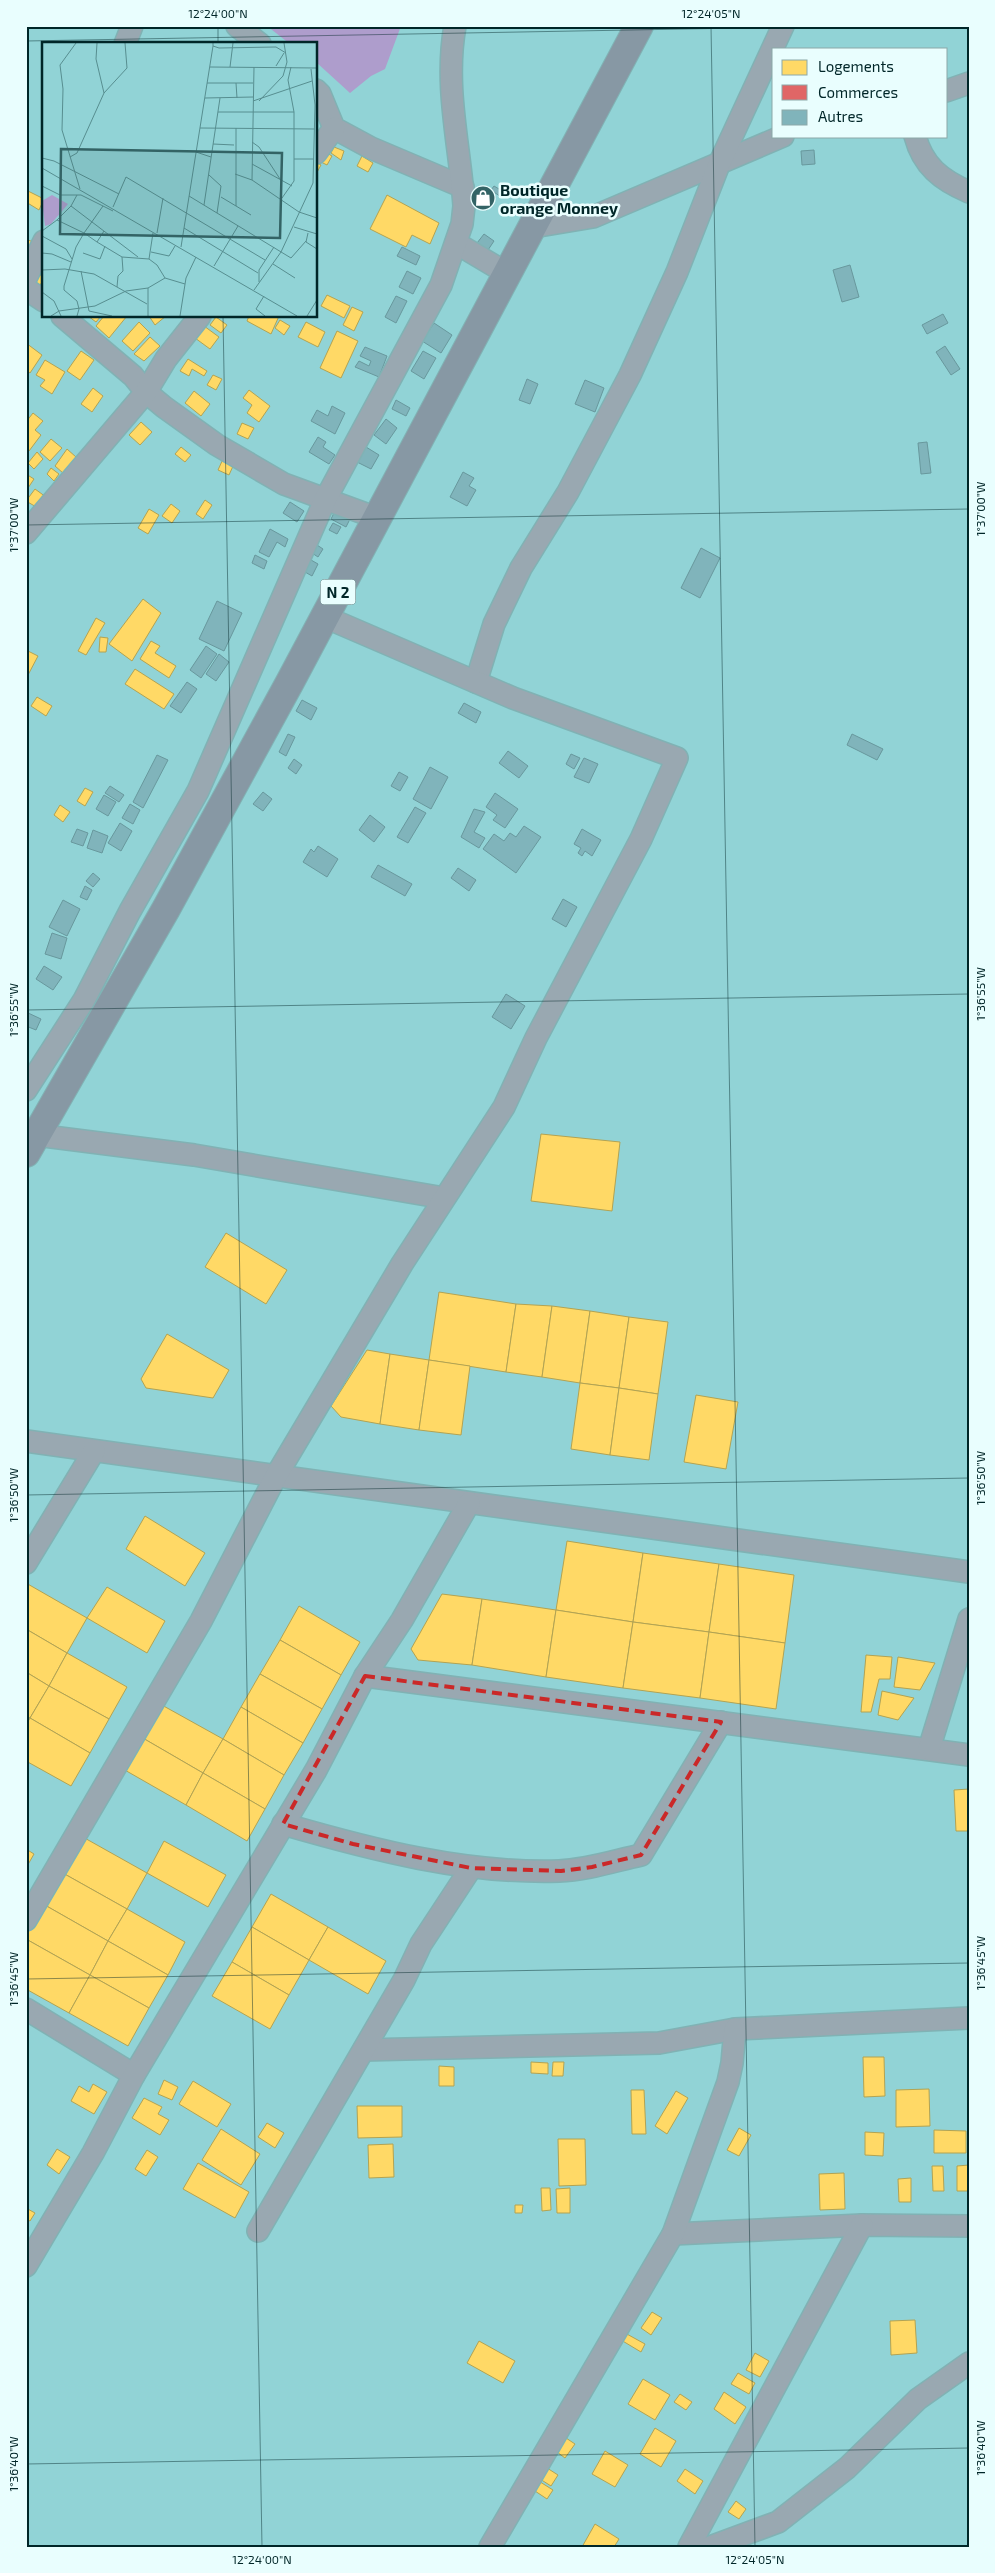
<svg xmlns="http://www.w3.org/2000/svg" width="995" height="2573" font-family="'Exo 2',sans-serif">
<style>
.water{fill:#ae9dcc}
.homes{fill:#ffd966;stroke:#b2a353}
.shops{fill:#e06666;stroke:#9d5353}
.building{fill:#80b4bb;stroke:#68989d}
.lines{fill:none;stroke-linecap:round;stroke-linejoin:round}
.minor-casing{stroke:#80b2b4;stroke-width:24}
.primary-casing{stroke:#80b2b4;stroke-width:30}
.minor{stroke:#99a8b1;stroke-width:21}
.primary{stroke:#8798a4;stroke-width:28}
.marked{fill:none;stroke:#cb2828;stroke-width:4;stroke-dasharray:10 6;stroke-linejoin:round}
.ticks{fill:none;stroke:#002628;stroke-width:1;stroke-opacity:0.45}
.labels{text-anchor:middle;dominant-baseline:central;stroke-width:5;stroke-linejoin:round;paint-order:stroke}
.shield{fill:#e9fefe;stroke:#466768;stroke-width:1}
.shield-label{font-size:15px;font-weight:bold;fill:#002628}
.poi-label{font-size:16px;font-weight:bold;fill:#002628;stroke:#e9fefe;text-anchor:start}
.inset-road{fill:none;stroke:#578e90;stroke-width:1}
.view{fill:#336365;fill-opacity:0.15;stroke:#336365;stroke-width:2.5}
.inset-edge{fill:none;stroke:#002628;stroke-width:2.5}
.neatline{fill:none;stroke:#002628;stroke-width:2}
.ticks-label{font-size:12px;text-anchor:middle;fill:#002628}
</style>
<rect width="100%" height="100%" fill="#91d3d6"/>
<path class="water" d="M267,26H401L385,69L371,76L350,93L316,62V44H290Z"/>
<g class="homes">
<path d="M334,147L344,151L341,160L331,153Z"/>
<path d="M322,150L332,156L327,165L317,160Z"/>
<path d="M362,156L373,163L368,172L357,166Z"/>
<path d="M316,162L321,165L316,174Z"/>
<path d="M26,190L44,199L39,210L26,202Z"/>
<path d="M387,195L439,223L430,244L412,235L406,247L370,229Z"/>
<path d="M26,239L33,242L26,258Z"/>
<path d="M36,271L44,278L38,289L28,281Z"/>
<path d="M327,295L350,306L344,318L321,306Z"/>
<path d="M352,307L363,312L354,331L343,325Z"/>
<path d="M88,316H101L96,322Z"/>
<path d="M104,316H127L109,338L96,326Z"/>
<path d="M149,316H166L155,325Z"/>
<path d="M249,316H279L271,334L247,321Z"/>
<path d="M216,317L227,325L221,333L210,325Z"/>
<path d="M280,320L290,326L284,335L275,328Z"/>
<path d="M139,322L150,333L133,351L122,341Z"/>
<path d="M306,322L325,332L318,347L298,337Z"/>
<path d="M204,326L219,337L210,349L195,338Z"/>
<path d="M337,331L358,341L341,378L320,368Z"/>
<path d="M150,337L160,346L144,361L134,354Z"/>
<path d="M26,343L42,355L30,373L26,370Z"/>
<path d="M81,351L94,360L80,380L67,371Z"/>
<path d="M188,359L207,371L204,376L192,369L189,376L180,371Z"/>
<path d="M45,360L65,372L52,394L40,386L45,380L36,375Z"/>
<path d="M213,375L222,379L216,390L207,385Z"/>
<path d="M93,388L103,396L92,412L81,404Z"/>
<path d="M249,390L270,406L259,422L247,413L252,405L243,398Z"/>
<path d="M194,391L210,404L201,416L185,403Z"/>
<path d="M33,413L43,421L35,430L41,435L29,451L26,449V422Z"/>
<path d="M141,422L152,432L140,445L129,435Z"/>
<path d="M242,423L254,428L248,439L237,434Z"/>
<path d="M51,439L62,448L50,461L40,452Z"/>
<path d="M181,447L191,455L185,462L175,454Z"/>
<path d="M67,449L76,457L63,473L55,466Z"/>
<path d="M37,452L43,459L34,469L28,463Z"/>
<path d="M223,459L234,464L229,475L218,470Z"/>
<path d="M51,468L59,474L54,481L47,474Z"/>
<path d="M26,474L34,479L28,488L26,487Z"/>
<path d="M35,489L46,497L38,508L26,501Z"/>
<path d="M205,500L212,505L203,519L196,514Z"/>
<path d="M171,504L180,511L172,523L162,516Z"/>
<path d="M149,509L159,515L148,534L138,528Z"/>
<path d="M143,599L161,613L132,661L109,644Z"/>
<path d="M96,618L105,623L86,655L78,651Z"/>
<path d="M100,637L108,638L106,652H99Z"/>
<path d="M151,641L160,646L155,653L176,666L169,678L140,659Z"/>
<path d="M26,650L38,656L28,675L26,673Z"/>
<path d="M135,669L174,694L164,709L125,684Z"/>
<path d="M37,697L52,706L46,716L31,706Z"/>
<path d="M85,788L93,792L85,806L77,801Z"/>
<path d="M60,805L70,812L63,822L54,815Z"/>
<path d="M541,1134L620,1142L612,1211L531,1201Z"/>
<path d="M226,1233L287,1270L266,1304L205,1267Z"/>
<path d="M439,1292L516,1304L506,1372L429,1360Z"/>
<path d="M516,1304L552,1306L542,1377L506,1372Z"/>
<path d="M552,1306L590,1311L580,1383L542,1377Z"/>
<path d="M590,1311L629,1317L619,1388L580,1383Z"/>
<path d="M629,1317L668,1322L658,1394L619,1388Z"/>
<path d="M167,1334L229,1370L213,1398L146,1388L141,1379Z"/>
<path d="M367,1350L390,1354L380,1424L341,1417L331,1406Z"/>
<path d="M390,1354L429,1360L419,1430L380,1424Z"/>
<path d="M429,1360L470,1366L461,1435L419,1430Z"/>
<path d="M580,1383L619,1388L610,1455L571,1449Z"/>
<path d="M619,1388L658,1394L649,1460L610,1455Z"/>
<path d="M696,1395L738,1402L726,1469L684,1462Z"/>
<path d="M145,1516L205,1553L185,1586L126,1549Z"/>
<path d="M567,1541L643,1553L633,1622L556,1610Z"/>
<path d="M643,1553L719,1564L709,1632L633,1622Z"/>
<path d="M719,1564L794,1575L785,1643L709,1632Z"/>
<path d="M26,1583L87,1618L67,1653L26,1629Z"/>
<path d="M107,1587L165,1621L147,1653L87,1618Z"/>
<path d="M442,1594L482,1599L472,1665L418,1660L411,1649Z"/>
<path d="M482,1599L556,1610L546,1677L472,1665Z"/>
<path d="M299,1606L360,1642L341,1675L280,1640Z"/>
<path d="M556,1610L633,1622L623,1688L546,1677Z"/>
<path d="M633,1622L709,1632L700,1698L623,1688Z"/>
<path d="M26,1629L67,1653L49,1686L26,1672Z"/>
<path d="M709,1632L785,1643L776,1709L700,1698Z"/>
<path d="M280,1640L341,1675L322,1709L260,1674Z"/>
<path d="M67,1653L127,1687L109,1719L49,1686Z"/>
<path d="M866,1655L892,1657L890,1679H879L871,1712H861Z"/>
<path d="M898,1657L935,1663L920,1690L894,1687Z"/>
<path d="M26,1672L49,1686L30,1718L26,1715Z"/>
<path d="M260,1674L322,1709L303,1743L241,1707Z"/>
<path d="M49,1686L109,1719L90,1753L30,1718Z"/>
<path d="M882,1691L914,1698L898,1720L878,1715Z"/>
<path d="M160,1704L223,1739L203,1773L141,1737Z"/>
<path d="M241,1707L303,1743L284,1775L223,1739Z"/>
<path d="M30,1718L90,1753L71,1786L26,1761V1725Z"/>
<path d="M141,1737L203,1773L186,1805L123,1769Z"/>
<path d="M223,1739L284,1775L265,1809L203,1773Z"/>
<path d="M203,1773L265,1809L247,1841L186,1805Z"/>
<path d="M969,1789V1831H956L954,1790Z"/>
<path d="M81,1836L147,1873L127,1909L61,1872Z"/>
<path d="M164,1841L226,1875L208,1907L147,1873Z"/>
<path d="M26,1849L34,1854L26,1868Z"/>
<path d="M61,1872L127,1909L108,1941L43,1904Z"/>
<path d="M271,1894L328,1927L309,1960L252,1927Z"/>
<path d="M43,1904L108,1941L90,1975L26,1939V1934Z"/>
<path d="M127,1909L185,1942L168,1975L108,1941Z"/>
<path d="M252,1927L309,1960L289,1995L232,1962Z"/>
<path d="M328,1927L386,1961L368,1994L309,1960Z"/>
<path d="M26,1939L90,1975L69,2013L26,1989Z"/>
<path d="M108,1941L168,1975L149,2008L90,1975Z"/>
<path d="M232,1962L289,1995L270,2029L212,1996Z"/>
<path d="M90,1975L149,2008L128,2046L69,2013Z"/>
<path d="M863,2057H884L885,2096L864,2097Z"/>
<path d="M531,2062L548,2063V2074L531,2073Z"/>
<path d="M553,2062H564L563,2076H552Z"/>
<path d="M439,2066L454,2067V2086H439Z"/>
<path d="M164,2080L178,2087L172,2100L158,2094Z"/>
<path d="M193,2081L231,2104L217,2127L179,2104Z"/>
<path d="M93,2084L107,2092L94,2114L71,2101L79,2086L89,2092Z"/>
<path d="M929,2089L930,2126L896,2127V2090Z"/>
<path d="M631,2090H644L646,2134H632Z"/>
<path d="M676,2091L688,2098L667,2134L655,2126Z"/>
<path d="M144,2098L162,2107L158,2114L169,2120L160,2135L132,2118Z"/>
<path d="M357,2106H402V2137L358,2138Z"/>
<path d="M267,2123L284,2133L275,2148L258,2137Z"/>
<path d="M739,2128L751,2135L739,2156L727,2150Z"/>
<path d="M221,2129L260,2154L241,2185L202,2160Z"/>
<path d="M934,2130L966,2131V2153H934Z"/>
<path d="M865,2132L884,2133L883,2156L865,2155Z"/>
<path d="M558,2139H585L586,2185L559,2186Z"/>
<path d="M393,2144L394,2177L369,2178L368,2145Z"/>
<path d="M57,2149L70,2157L59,2174L47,2165Z"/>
<path d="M147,2150L158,2157L146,2176L135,2169Z"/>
<path d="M198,2163L249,2192L235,2218L183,2189Z"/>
<path d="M969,2165V2191H957V2166Z"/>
<path d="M932,2166H943L944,2191H933Z"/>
<path d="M844,2173L845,2209L820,2210L819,2174Z"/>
<path d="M911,2178V2202H899L898,2179Z"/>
<path d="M541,2188H550L551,2210L542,2211Z"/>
<path d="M570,2188V2213H557L556,2189Z"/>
<path d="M515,2205H523L522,2213H515Z"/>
<path d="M26,2208L35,2213L30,2221L26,2219Z"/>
<path d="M652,2312L662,2318L651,2335L641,2328Z"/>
<path d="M915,2320L917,2353L891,2355L890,2321Z"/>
<path d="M625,2333L645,2344L641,2352L621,2340Z"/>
<path d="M479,2341L515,2361L503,2383L467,2363Z"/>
<path d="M755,2353L769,2361L760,2377L746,2370Z"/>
<path d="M738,2373L755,2383L749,2394L731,2384Z"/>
<path d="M643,2379L670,2395L655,2420L628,2404Z"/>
<path d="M724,2392L746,2407L735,2424L714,2409Z"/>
<path d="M680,2394L692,2402L686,2410L674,2402Z"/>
<path d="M655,2428L676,2441L661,2467L640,2454Z"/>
<path d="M566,2438L575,2444L565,2458L557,2452Z"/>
<path d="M605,2451L628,2465L615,2487L592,2474Z"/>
<path d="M547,2468L558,2475L551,2486L540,2479Z"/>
<path d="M685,2469L703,2481L695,2494L677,2481Z"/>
<path d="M537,2480L553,2490L547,2499L532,2489Z"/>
<path d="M736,2501L746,2509L739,2519L728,2512Z"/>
<path d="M595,2524L619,2539L614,2547H582Z"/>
</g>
<path class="shops" d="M486,191L495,197L487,210L477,203Z"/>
<g class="building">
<path d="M814,150L815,164L802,165L801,151Z"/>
<path d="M494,186L504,192L501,197L491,190Z"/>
<path d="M484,234L494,241L488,250L477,243Z"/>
<path d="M402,247L420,256L416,265L397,256Z"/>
<path d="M850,265L859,297L842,302L833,270Z"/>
<path d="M407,271L421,278L413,294L399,287Z"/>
<path d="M396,296L407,301L396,323L385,317Z"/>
<path d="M943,314L948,323L927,334L922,325Z"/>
<path d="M434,323L452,335L441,353L422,341Z"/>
<path d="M945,346L960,369L951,375L936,352Z"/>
<path d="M365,347L387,356L379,377L355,367L359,361L369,366L371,361L360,356Z"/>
<path d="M423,351L436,358L424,379L411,371Z"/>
<path d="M527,379L538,384L530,404L519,400Z"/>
<path d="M585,380L604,388L595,412L575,404Z"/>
<path d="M396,400L410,408L406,416L392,409Z"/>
<path d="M332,406L345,413L335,434L311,421L317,410L328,416Z"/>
<path d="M386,419L397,428L386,444L374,435Z"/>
<path d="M318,437L326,442L323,447L335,455L329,464L309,452Z"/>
<path d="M927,442L931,473L921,474L918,443Z"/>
<path d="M366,447L379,455L371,469L357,462Z"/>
<path d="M463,472L474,478L469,486L476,490L467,506L450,497Z"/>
<path d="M290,502L304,511L297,522L283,513Z"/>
<path d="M338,505L353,513L346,527L331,519Z"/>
<path d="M333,523L341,527L337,534L329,530Z"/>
<path d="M270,529L288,539L285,547L277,542L269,557L259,552Z"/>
<path d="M317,545L323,549L318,557L312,553Z"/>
<path d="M701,548L720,558L700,598L681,588Z"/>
<path d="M255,555L267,561L264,569L252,563Z"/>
<path d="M311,560L318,564L312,576L305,572Z"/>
<path d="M217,601L242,613L224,651L199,639Z"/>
<path d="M206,646L217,654L201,678L190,670Z"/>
<path d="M219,654L229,662L216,681L206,674Z"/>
<path d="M187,682L197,689L181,713L170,706Z"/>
<path d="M302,700L317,708L311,720L296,711Z"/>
<path d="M464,703L481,712L476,723L458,713Z"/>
<path d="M288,734L295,737L286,756L279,752Z"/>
<path d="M852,734L883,749L877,760L847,745Z"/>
<path d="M508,751L528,766L519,778L499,763Z"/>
<path d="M571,754L580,758L574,769L566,764Z"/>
<path d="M157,755L168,760L143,808L133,802Z"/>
<path d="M584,758L598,764L589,783L574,777Z"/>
<path d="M294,759L302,765L296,774L288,768Z"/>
<path d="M430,767L448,777L431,809L413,799Z"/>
<path d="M399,772L408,777L400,791L391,786Z"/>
<path d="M110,786L124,795L119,802L105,793Z"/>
<path d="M263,792L272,799L263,811L253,804Z"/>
<path d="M495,793L518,809L505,828L493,820L497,815L486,807Z"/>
<path d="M104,795L116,802L108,816L96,809Z"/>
<path d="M130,804L140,810L133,824L122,818Z"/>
<path d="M415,807L426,813L408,843L397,837Z"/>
<path d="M474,809L485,812L474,832L485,838L479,848L461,837Z"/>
<path d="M370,815L385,827L374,842L359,830Z"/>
<path d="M120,823L132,831L121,851L108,843Z"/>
<path d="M524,826L541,837L516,873L483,849L494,834L504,841L510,833L516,837Z"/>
<path d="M77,829L88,833L83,846L71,842Z"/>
<path d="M582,829L601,840L592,856L585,851L582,856L578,853L581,848L574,844Z"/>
<path d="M93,830L108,836L102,853L87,848Z"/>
<path d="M318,846L338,859L327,877L303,862L311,849L314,852Z"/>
<path d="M378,865L412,884L405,896L371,877Z"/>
<path d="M458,868L476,880L469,891L451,878Z"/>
<path d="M93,873L100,879L93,887L86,881Z"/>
<path d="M85,886L92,890L87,900L80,897Z"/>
<path d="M563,899L577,907L566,927L552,919Z"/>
<path d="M63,900L80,909L67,936L49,927Z"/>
<path d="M52,933L67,938L61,959L45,954Z"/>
<path d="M44,966L62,977L53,990L36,979Z"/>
<path d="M506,994L525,1006L511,1029L492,1017Z"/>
<path d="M26,1012L41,1019L36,1030L26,1026Z"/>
</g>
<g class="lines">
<defs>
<g id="minor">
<path d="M237,26L260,44"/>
<path d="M125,44L132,26"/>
<path d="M316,90L320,94L334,128L371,148L463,187"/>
<path d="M946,91L969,83"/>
<path d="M915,136C923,166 941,180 969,192"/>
<path d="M316,153L334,128"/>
<path d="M533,227L593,217L783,136"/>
<path d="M456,243L508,274"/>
<path d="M26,278L44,241"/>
<path d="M26,289L44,301"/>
<path d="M62,316L133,376L146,392L164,407L217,445L284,484L377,518"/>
<path d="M26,533L146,392L166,359L200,316"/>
<path d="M476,682L494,624L521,568L568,492L630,375L677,272L720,162L783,26"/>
<path d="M26,1090L84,1000L130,911L198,791L325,500L441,285L462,224L464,206C460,146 444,87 455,26"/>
<path d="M36,1135L194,1155L444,1198"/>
<path d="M26,1441L969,1572"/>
<path d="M26,1563L94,1451"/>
<path d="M365,1676L969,1755"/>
<path d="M929,1749L969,1619"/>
<path d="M283,1824C373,1850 465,1874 559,1871C587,1870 614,1861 641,1855L721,1722"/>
<path d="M26,1920L201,1621L276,1476L402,1264L504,1107L536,1038L641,839L677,758L513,698L325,617"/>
<path d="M26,2009L134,2075"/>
<path d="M364,2050L659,2043L735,2029L969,2018"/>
<path d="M258,2231L404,1980L421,1944L471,1868"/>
<path d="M673,2234L862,2225L969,2226"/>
<path d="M26,2266L93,2153L134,2075L316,1770L365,1676L402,1620L469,1503"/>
<path d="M490,2547L673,2234L728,2082L732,2063L735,2029"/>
<path d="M689,2547L862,2225"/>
<path d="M710,2547L778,2522L847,2468L918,2399L969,2363"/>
</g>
<path id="primary" d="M26,1153L166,909L290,682L639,26"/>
</defs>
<use href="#minor" class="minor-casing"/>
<use href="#primary" class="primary-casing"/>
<use href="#minor" class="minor"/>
<use href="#primary" class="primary"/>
</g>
<path class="marked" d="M365,1676L721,1722L641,1855L592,1867L561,1871L471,1868L353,1844L283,1824Z"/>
<path class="ticks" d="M218,26V44M711,26L755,2547M26,41L850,26M223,316L262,2547M26,525L969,509M26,1010L969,994M26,1495L969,1478M26,1979L969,1963M26,2464L969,2448"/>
<defs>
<symbol id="shop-disc" viewBox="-11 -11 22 22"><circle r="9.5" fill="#336365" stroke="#e9fefe"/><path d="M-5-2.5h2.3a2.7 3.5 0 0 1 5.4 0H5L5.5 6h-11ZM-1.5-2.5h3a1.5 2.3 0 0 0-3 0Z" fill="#fff"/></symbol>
</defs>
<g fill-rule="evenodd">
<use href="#shop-disc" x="469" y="184" width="28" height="28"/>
</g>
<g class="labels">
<rect class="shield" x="320.5" y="579.5" width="35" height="25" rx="4"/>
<g class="shield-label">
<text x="338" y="592">N 2</text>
</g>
<g class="poi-label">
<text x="500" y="189">Boutique<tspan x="500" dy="18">orange Monney</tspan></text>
</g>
</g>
<g transform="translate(42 42)">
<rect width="275" height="275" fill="#91d3d6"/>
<path d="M10,153L26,162L9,182L3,184L0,159Z" fill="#ae9dcc"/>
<path class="inset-road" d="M34,1L18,23L21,47L20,88L38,147M171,1V4L177,6L234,5L244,11M234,24L242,11M168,25L275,26M188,25L191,1M165,41H211M194,41L195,56M62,51L85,26L83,1M163,56L211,55M211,59L270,39M217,59L241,34L245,20L242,1M176,70H252M158,86L273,87M194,86V164M210,100L217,105L238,137M171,102L192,103M154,110L169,115M28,115L35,111L62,51L54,17L55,1M0,116L12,119L77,152M252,117H272M210,122L250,144M0,126L255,274M193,132L210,138L257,170L275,176M167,133L179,144L175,171M210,138L212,25M0,144L18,153H39L71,169M147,154L249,216L264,199M179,155L209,173M240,156L252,139V70L246,38L249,25M162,163L178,56M29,164L96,215M61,164L42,191L55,200L62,189M71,165L84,135L223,218M15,178L29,164L35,153M252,185L275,192M142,186L216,231M0,189L15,178L42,191L34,205L22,244V248L35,259L37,267L35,274M115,191L121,156M266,191L264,200L275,207M0,194L24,207L30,217M55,200L80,215L107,217L115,223L123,236M139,205L171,4M109,210L127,214L133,204M0,211L10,212L29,220M41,211L58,217L63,204M107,217L111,191M231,222L253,236M172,224L196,184M0,228L23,227L52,232L105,262M39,229L47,269L70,274M217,240V228L232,205M75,245L76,234L81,229L80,215M212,248L239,210L271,141L273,63L269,27M0,250L12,259L19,274M222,254L214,267L223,274M9,274L17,269L53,264L84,249L106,246M106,274V246L123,236L143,242M138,274L144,236L154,215M265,274L275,258"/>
<path class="view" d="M19,107L240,111L238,196L18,192Z"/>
<rect width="275" height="275" class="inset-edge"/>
</g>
<rect width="995" height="2573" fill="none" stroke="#e9fefe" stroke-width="55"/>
<rect x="772" y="48" width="175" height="90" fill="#e9fefe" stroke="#8ca8a8"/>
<rect x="782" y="60" width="25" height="15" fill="#ffd966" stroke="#8ca8a8"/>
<text x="818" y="72" font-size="15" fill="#002628">Logements</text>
<rect x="782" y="85" width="25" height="15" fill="#e06666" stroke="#8ca8a8"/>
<text x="818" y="98" font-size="15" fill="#002628">Commerces</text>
<rect x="782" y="110" width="25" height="15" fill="#80b4bb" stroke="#8ca8a8"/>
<text x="818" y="122" font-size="15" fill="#002628">Autres</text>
<rect x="28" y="28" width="940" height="2518" class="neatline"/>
<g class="ticks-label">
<text x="218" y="18">12°24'00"N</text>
<text x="711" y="18">12°24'05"N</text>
<text transform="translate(981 509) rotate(-90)" y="4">1°37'00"W</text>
<text transform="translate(14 525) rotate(-90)" y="4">1°37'00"W</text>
<text transform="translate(981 994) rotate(-90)" y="4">1°36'55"W</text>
<text transform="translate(14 1010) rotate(-90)" y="4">1°36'55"W</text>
<text transform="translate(981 1478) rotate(-90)" y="4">1°36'50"W</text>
<text transform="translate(14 1495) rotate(-90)" y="4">1°36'50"W</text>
<text transform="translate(981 1963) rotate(-90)" y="4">1°36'45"W</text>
<text transform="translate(14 1979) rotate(-90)" y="4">1°36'45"W</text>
<text transform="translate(981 2448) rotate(-90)" y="4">1°36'40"W</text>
<text transform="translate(14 2464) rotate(-90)" y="4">1°36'40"W</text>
<text x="262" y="2564">12°24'00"N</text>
<text x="755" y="2564">12°24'05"N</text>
</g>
</svg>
